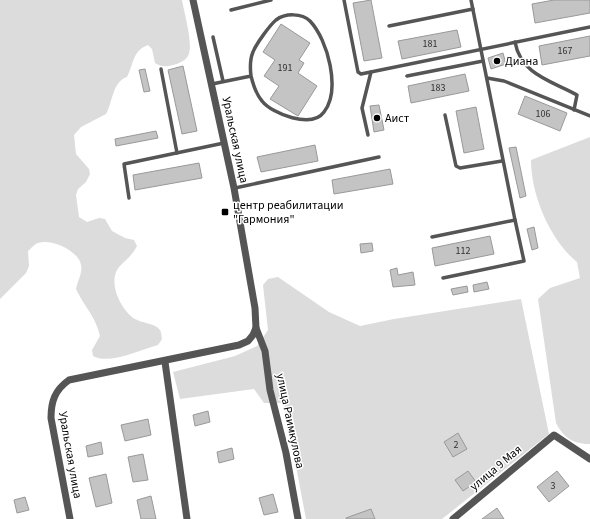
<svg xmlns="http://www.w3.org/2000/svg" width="590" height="519" font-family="'Source Sans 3',sans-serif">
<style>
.green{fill:#dcdcdc}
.building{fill:#c4c4c4;stroke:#999}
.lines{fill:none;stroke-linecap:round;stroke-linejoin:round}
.lane{stroke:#555;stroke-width:3.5}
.street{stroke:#555;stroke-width:7}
.poi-dot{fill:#000;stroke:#fff;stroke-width:1.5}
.labels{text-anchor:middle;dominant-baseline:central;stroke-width:3;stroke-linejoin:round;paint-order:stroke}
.number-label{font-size:10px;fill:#313131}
.poi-label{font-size:12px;fill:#000;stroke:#fff;text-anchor:start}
.street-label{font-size:12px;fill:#000;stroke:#fff}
</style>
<rect width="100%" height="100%" fill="#fff"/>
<g class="green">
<path d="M0,0H182C184,12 194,46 188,56C185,61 178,64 173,65C166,67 161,67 155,63L152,49L148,45C132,51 134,64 127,77C112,82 113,102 106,114L81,127L74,135L76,154L89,169L90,174L86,182L78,189L76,195L79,217L87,222L99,218L105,219L112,231L125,238L134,240L137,246C131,258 121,263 117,270C109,285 121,310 135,319C142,323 152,323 158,328C162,331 161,335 162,339L158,345C140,350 109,365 93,356L92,350L100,336C95,315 85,308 76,289C77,282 83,272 81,265C79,251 51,238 38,243C34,244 31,249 28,251L29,266L26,273L0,299Z"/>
<path d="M590,137V444C573,444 564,438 556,423L538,299L550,288L580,278L577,262C550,240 531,195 531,160Z"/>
<path d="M278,277L329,312L360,326L394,319L521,299L549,434L442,519H306L284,403H264L254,389L180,399L173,372L235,356L257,346L268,330L263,285L268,279Z"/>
</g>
<g class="building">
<path d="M371,0L382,58L364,61L353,3Z"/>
<path d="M554,0H590V13L535,23L532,4Z"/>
<path d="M281,24L310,43L299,60L304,63L298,73L317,86L298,116L270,99L279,86L264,76L275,60L263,52Z"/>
<path d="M457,30L461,47L402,59L398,41Z"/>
<path d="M590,36V56L542,65L539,46Z"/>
<path d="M503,53L506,64L491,69L488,58Z"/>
<path d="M183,66L197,131L182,134L168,70Z"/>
<path d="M145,69L150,91L144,92L139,70Z"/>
<path d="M465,74L469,91L411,103L408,86Z"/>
<path d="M525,96L567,113L560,131L518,114Z"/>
<path d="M379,105L384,130L374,132L370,106Z"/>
<path d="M476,107L484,149L464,153L456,111Z"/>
<path d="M156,131L158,138L116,146L115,139Z"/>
<path d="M315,145L318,161L261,172L257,157Z"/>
<path d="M516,147L526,196L520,198L509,148Z"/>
<path d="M199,163L202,178L135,190L133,175Z"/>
<path d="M390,169L393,184L334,194L332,180Z"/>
<path d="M534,227L538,248L532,250L527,229Z"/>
<path d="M490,236L494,254L435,266L432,248Z"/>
<path d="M372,243L373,251L361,253L360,244Z"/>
<path d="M397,268L398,275L413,272L415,285L393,287L390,270Z"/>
<path d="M487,282L489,289L474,292L473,285Z"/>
<path d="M467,286L468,292L453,295L451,289Z"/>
<path d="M208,411L210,422L195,426L193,415Z"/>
<path d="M148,419L151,435L125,441L121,425Z"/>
<path d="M458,433L467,449L453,457L444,442Z"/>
<path d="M101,442L103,454L88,457L86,446Z"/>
<path d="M232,448L234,459L219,463L217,452Z"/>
<path d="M143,454L148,480L133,482L128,457Z"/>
<path d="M468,471L476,482L463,491L455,480Z"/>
<path d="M557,471L569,486L549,502L537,487Z"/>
<path d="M106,474L112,503L96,507L89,478Z"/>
<path d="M273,494L278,512L264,515L259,498Z"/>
<path d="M151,496L156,519H141L137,500Z"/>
<path d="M25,497L29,510L17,513L14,500Z"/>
<path d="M497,508L504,519H482Z"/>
<path d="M371,509L375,519H346V518Z"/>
</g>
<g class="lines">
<g class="lane">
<path d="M344,0L358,72L361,74L590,27"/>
<path d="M231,10L271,0"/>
<path d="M389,26L473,9"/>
<path d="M213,37L223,81"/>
<path d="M515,42C521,75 552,81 577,95L574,110"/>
<path d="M161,69L177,153"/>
<path d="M407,76L483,61"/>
<path d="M487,78L504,81L590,116"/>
<path d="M212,84L251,76C253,84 256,94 262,101C272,114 312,129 324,112C341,90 328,40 310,21C302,13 285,13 276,20C270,25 256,44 253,52C250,59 250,68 251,76"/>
<path d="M445,115L456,166L460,168L502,161"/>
<path d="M368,135L362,108L371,72"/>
<path d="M235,188L379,157"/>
<path d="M129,198L124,164L224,143"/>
<path d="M432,237L515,220L471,0"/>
<path d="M443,278L524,261L515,220"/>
</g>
<g class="street">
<path d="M256,328L265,351L270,390L286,453L298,519"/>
<path d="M165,362L187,519"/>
<path d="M70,519L51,418C51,401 55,390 69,380L239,345L248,341L253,335L256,328L255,308L234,188L193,0"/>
<path d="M453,519L554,435L590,459"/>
</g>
</g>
<g class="poi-dot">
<circle cx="497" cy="61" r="4"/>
<circle cx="377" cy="118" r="4"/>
<rect x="221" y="208" width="8" height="8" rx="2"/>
</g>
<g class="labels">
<g class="number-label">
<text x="430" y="44">181</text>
<text x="565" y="51">167</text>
<text x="285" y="68">191</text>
<text x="438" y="88">183</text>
<text x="543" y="114">106</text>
<text x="463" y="251">112</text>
<text x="456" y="445">2</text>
<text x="553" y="486">3</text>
</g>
<g class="poi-label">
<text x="505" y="61">Диана</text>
<text x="385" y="118">Аист</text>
<text x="233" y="205">центр реабилитации<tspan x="233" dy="14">"Гармония"</tspan></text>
</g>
<g class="street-label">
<text transform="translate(235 140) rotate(78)">Уральская улица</text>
<text transform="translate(290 421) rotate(78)">улица Раимкулова</text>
<text transform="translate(70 455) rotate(80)">Уральская улица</text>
<text transform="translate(496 468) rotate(-40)">улица 9 Мая</text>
</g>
</g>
</svg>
